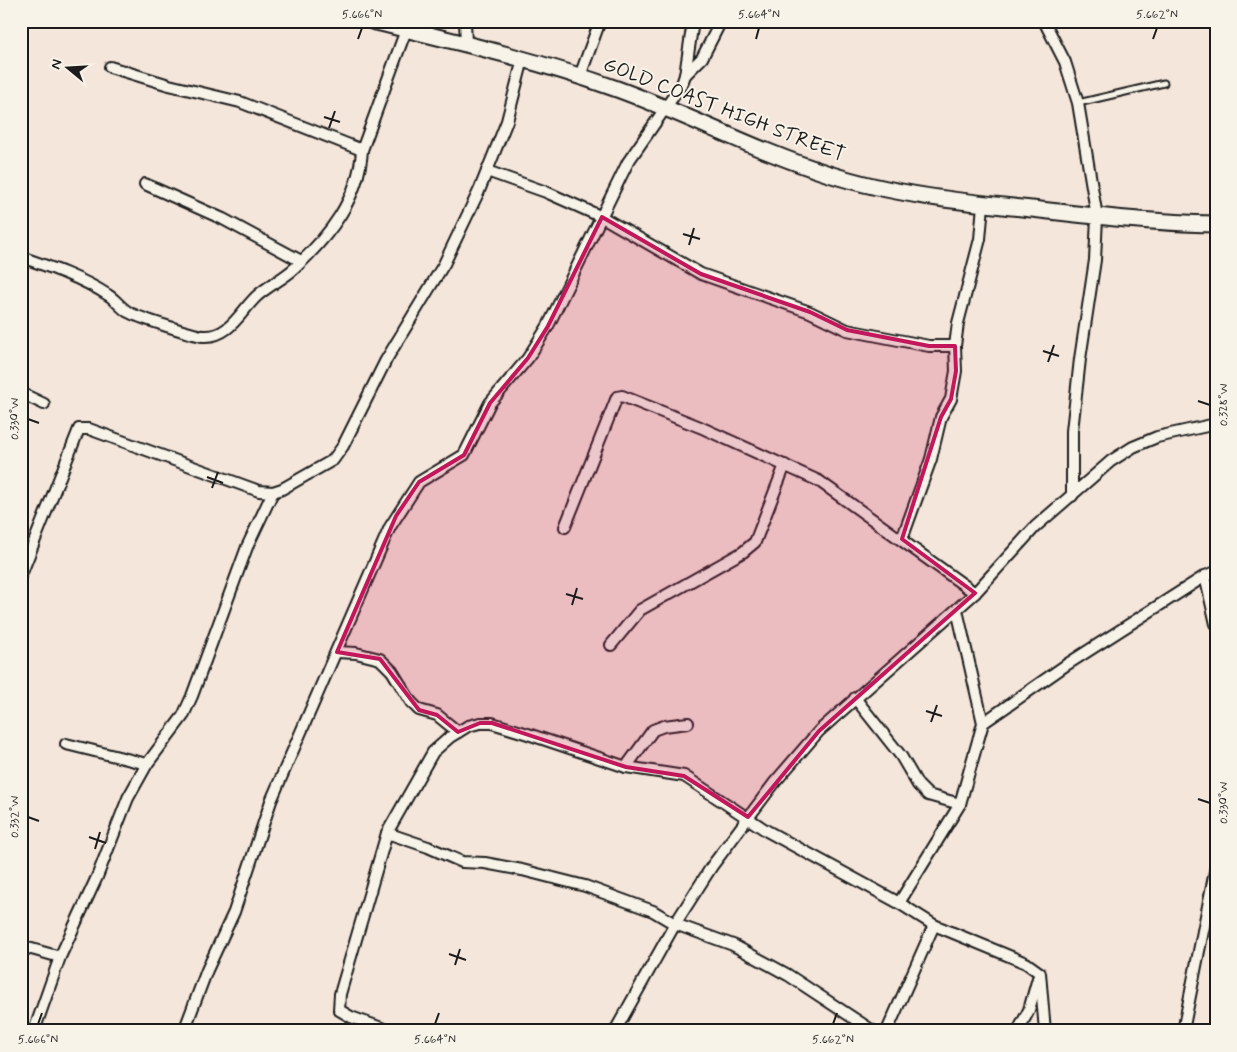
<svg xmlns="http://www.w3.org/2000/svg" width="1237" height="1052" font-family="Mynerve,sans-serif">
<style>
.lines{fill:none;stroke-linecap:round;stroke-linejoin:round}
.lane-casing{stroke:#1c1c1c;stroke-width:9}
.street-casing{stroke:#1c1c1c;stroke-width:14}
.secondary-casing{stroke:#1c1c1c;stroke-width:19}
.lane{stroke:#f7f3e8;stroke-width:5}
.street{stroke:#f7f3e8;stroke-width:10}
.secondary{stroke:#f7f3e8;stroke-width:15}
.marked{fill:#c2185b;fill-opacity:0.2;stroke:#c2185b;stroke-width:4;stroke-linejoin:round}
.ticks{fill:none;stroke:#1c1c1c;stroke-width:2}
.labels{text-anchor:middle;dominant-baseline:central;stroke-width:4;stroke-linejoin:round;paint-order:stroke}
.street-label{font-size:20px;fill:#1c1c1c;stroke:#f7f3e8}
.neatline{fill:none;stroke:#1c1c1c;stroke-width:2}
.ticks-label{font-size:12px;text-anchor:middle;fill:#1c1c1c}
</style>
<rect width="100%" height="100%" fill="#f5e6db"/>
<filter id="ink" filterUnits="userSpaceOnUse"><feTurbulence type="fractalNoise" baseFrequency=".02" numOctaves="2"/><feDisplacementMap in="SourceGraphic" scale="10" xChannelSelector="R" yChannelSelector="G"/><feConvolveMatrix kernelMatrix="1 2 1 2 8 2 1 2 1" color-interpolation-filters="sRGB"/></filter>
<g filter="url(#ink)">
<g class="lines">
<defs>
<path id="lane" d="M1078,103L1164,83"/>
<g id="street">
<path d="M465,21L466,44"/>
<path d="M1044,21L1065,62L1078,103L1097,217L1095,260L1080,359L1072,431V496"/>
<path d="M110,67L169,85L240,102L362,150"/>
<path d="M685,75L702,58L721,21"/>
<path d="M580,76L600,21"/>
<path d="M487,171L546,192L602,217L701,274L810,312L847,330L929,346H955"/>
<path d="M145,184L223,219L301,261"/>
<path d="M21,257C50,267 82,278 108,295C115,299 120,307 128,312C137,317 193,335 203,336C230,338 241,310 258,295C270,285 284,278 295,268C329,236 359,199 362,150L406,30"/>
<path d="M21,393L44,404"/>
<path d="M565,527L617,397L622,396L700,427L819,481L975,593"/>
<path d="M902,539L931,459L941,417L951,399L956,371L955,346L958,323L980,239L983,205"/>
<path d="M21,575L79,429H89L259,491L273,492L282,489L333,460L343,446L386,360L444,264L479,191L507,121L523,59"/>
<path d="M1205,576L1216,624"/>
<path d="M611,645L640,610L743,552L755,542L785,465"/>
<path d="M337,652L356,653L380,659L392,671L411,702L419,710L437,715L458,732"/>
<path d="M855,698L901,756L918,785L928,795L960,804"/>
<path d="M983,723L1066,665L1205,576L1216,572"/>
<path d="M66,744L147,764"/>
<path d="M626,767L653,730L664,726L688,723"/>
<path d="M387,833L428,847L462,862L485,863L522,870L585,886L653,911L675,924L733,945L788,975L873,1031"/>
<path d="M899,903L960,804L983,723L957,610"/>
<path d="M21,946L60,957"/>
<path d="M34,1031L60,957L97,877L128,798L147,764L183,716L192,696L247,547L273,492"/>
<path d="M184,1031L207,970L234,912L271,801L390,527L419,482L464,455L490,403L528,358L548,326L628,162L682,84L685,75L693,21"/>
<path d="M390,1031L351,1017L339,1010L340,994L387,833L433,752L450,737L468,726L480,723H492L528,734L626,767L684,776L767,831L899,903L934,925L1026,963L1040,973L1045,1031"/>
<path d="M615,1031L675,924L712,866L775,782L819,731L975,593L1035,527L1111,461L1133,447L1157,437L1216,424"/>
<path d="M887,1031L934,925"/>
<path d="M1018,1031L1029,1010L1038,978"/>
<path d="M1183,1031L1216,866"/>
</g>
<path id="secondary" d="M372,21C454,41 537,60 617,89C689,115 756,151 829,174C894,195 964,202 1032,209C1093,216 1154,223 1216,224"/>
</defs>
<use href="#lane" class="lane-casing"/>
<use href="#street" class="street-casing"/>
<use href="#secondary" class="secondary-casing"/>
<use href="#lane" class="lane"/>
<use href="#street" class="street"/>
<use href="#secondary" class="secondary"/>
</g>
</g>
<path class="marked" d="M602,217L701,274L810,312L847,330L929,346H955L956,371L951,399L941,417L902,539L975,593L819,731L748,817L684,776L626,767L492,723H480L458,732L437,715L419,710L380,659L337,652L396,516L419,482L464,455L490,403L528,358L548,326Z"/>
<path class="ticks" d="M358,39L362,28M756,39L759,28M1153,39L1157,28M324,117L340,122M329,128L335,111M683,234L700,239M689,245L694,228M1043,351L1059,356M1048,362L1054,345M1198,401L1210,405M28,419L39,423M207,477L223,483M212,488L218,472M566,594L583,599M572,605L577,588M926,711L942,716M931,722L937,705M1198,799L1210,803M28,817L39,821M89,837L106,843M95,849L100,832M449,954L466,960M455,965L460,949M38,1024L42,1013M435,1024L439,1013M833,1024L837,1013"/>
<g class="labels">
<g class="street-label">
<text transform="translate(724 110) rotate(21)">GOLD COAST HIGH STREET</text>
</g>
</g>
<rect width="1237" height="1052" fill="none" stroke="#f7f3e8" stroke-width="55"/>
<g transform="translate(68 68) rotate(288)" stroke="#f7f3e8" stroke-width="4" paint-order="stroke">
<path d="M0-4L9 19L0 12L-9 19Z" fill="#1c1c1c"/>
<text y="-8" font-size="14" font-weight="bold" text-anchor="middle" fill="#1c1c1c">N</text>
</g>
<rect x="28" y="28" width="1182" height="996" class="neatline"/>
<g class="ticks-label">
<text x="362" y="18">5.666°N</text>
<text x="759" y="18">5.664°N</text>
<text x="1157" y="18">5.662°N</text>
<text transform="translate(1223 405) rotate(-90)" y="4">0.328°W</text>
<text transform="translate(14 419) rotate(-90)" y="4">0.330°W</text>
<text transform="translate(1223 803) rotate(-90)" y="4">0.330°W</text>
<text transform="translate(14 817) rotate(-90)" y="4">0.332°W</text>
<text x="38" y="1043">5.666°N</text>
<text x="435" y="1043">5.664°N</text>
<text x="833" y="1043">5.662°N</text>
</g>
</svg>
